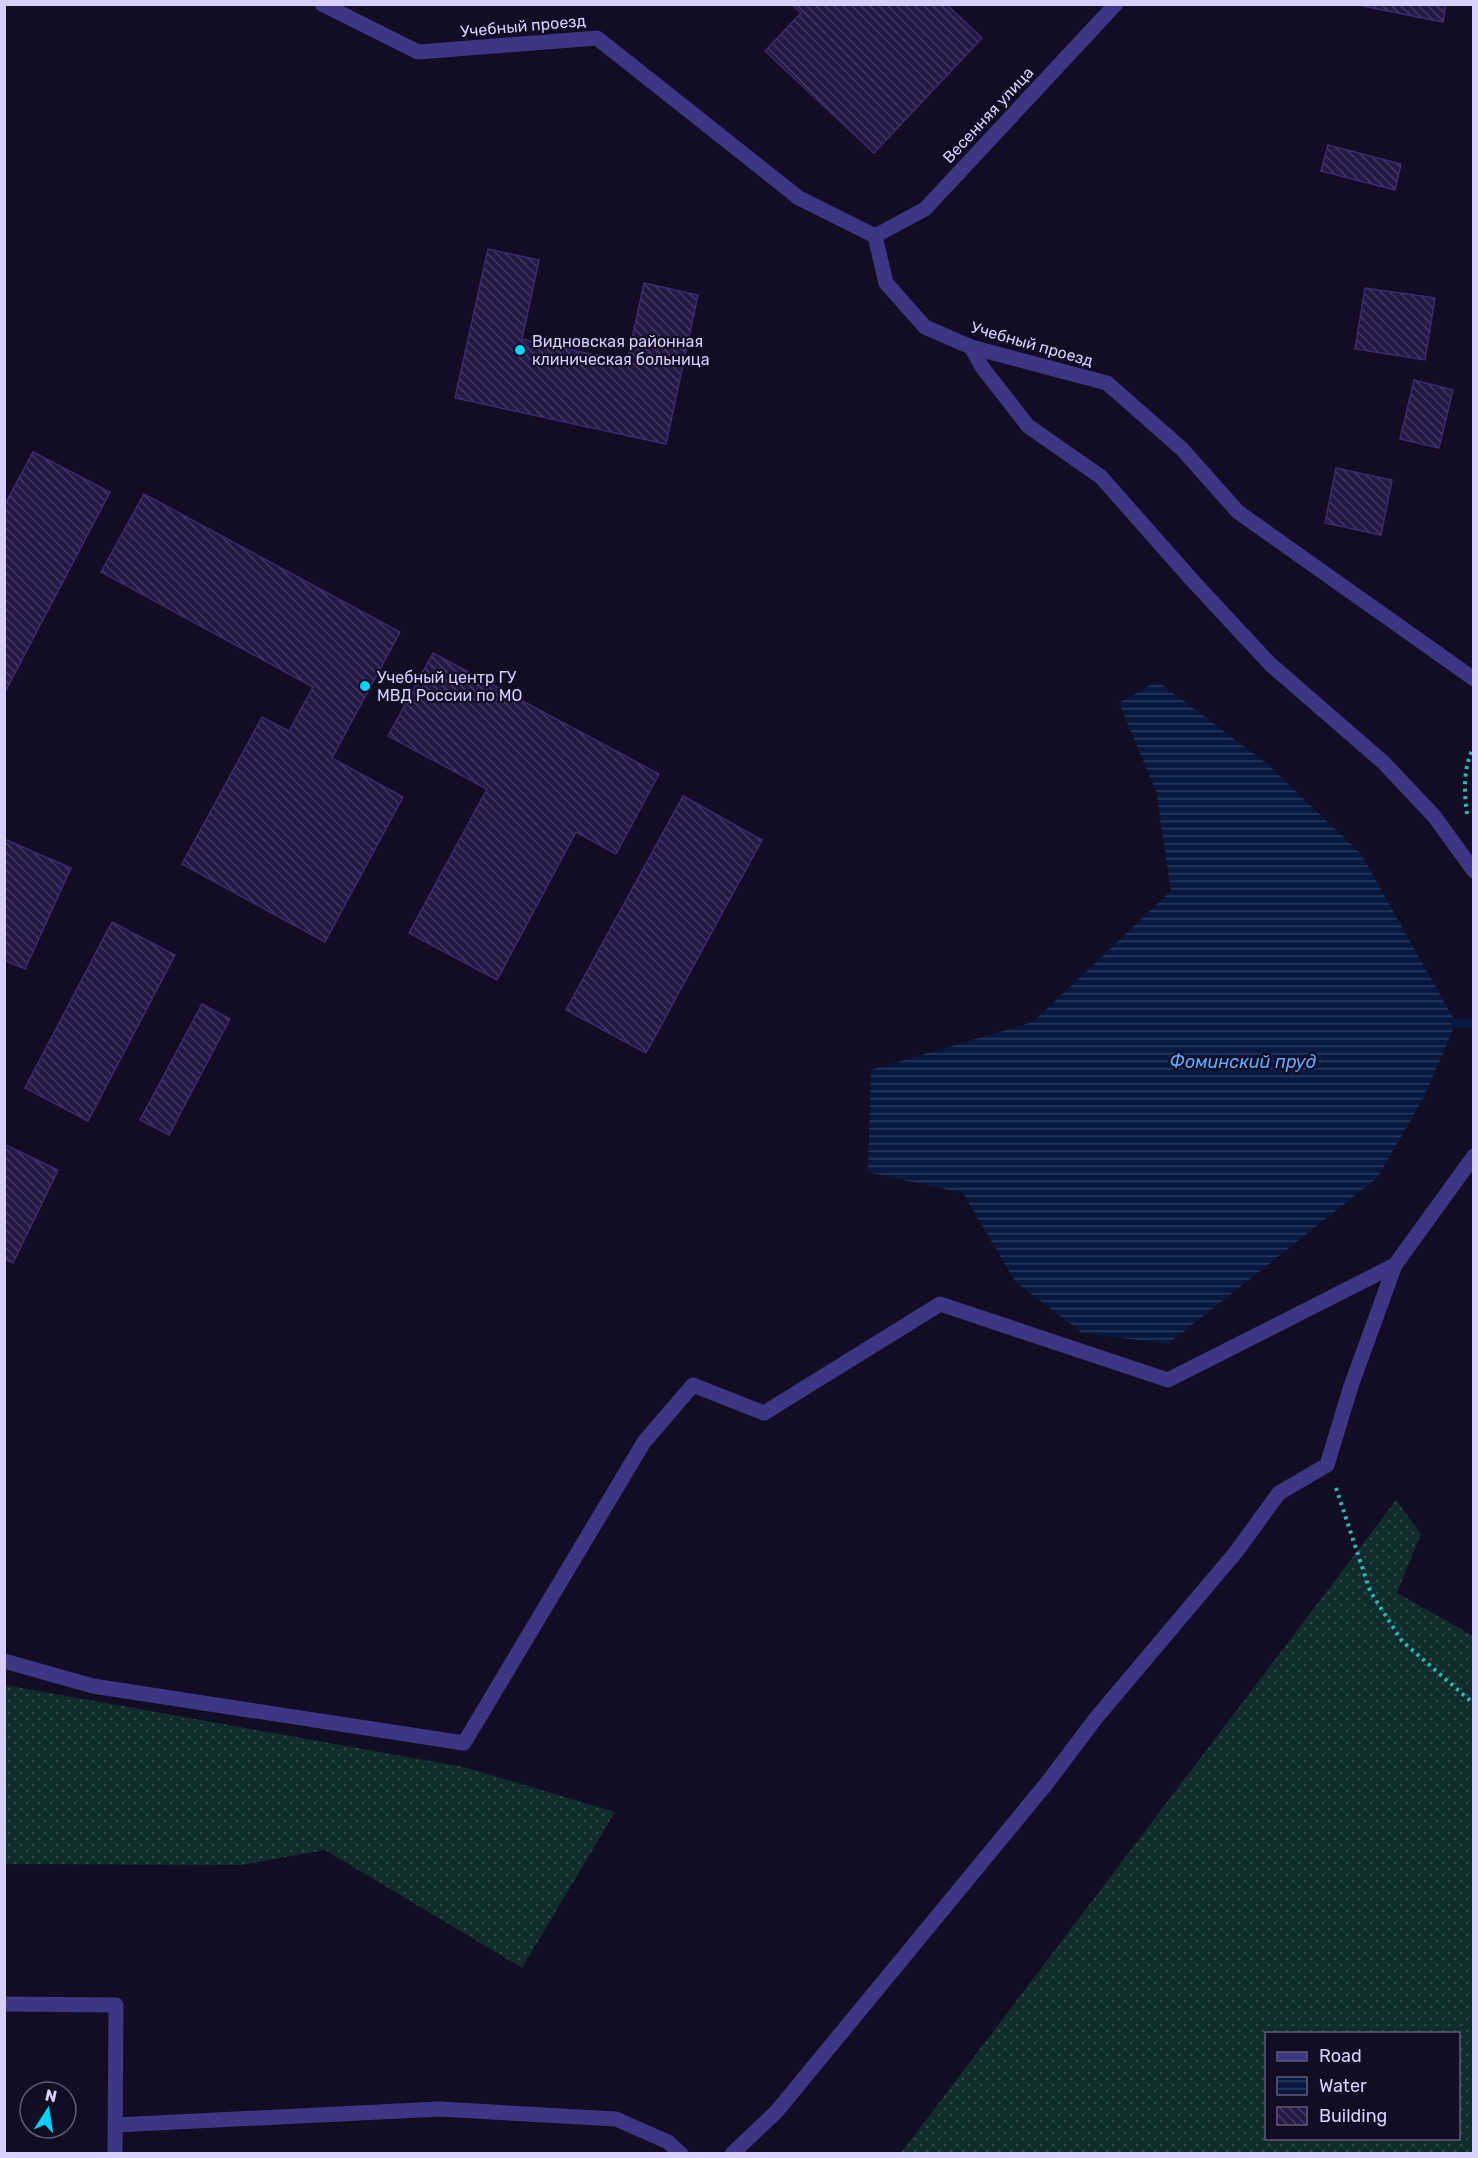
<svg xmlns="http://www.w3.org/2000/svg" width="1478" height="2158" font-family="Rubik,sans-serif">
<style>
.grass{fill:url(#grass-dots);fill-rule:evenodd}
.water{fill:url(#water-rules)}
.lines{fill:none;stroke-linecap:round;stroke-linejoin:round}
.stream{stroke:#071941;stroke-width:10}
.building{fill:url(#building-back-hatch);stroke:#3b2971;stroke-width:1.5}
.path{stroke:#29b8b7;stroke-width:4;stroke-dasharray:3 4.5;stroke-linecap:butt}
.minor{stroke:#3d3684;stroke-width:15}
.poi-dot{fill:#00d3fa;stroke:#120d23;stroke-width:2}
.labels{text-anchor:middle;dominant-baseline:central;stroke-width:4.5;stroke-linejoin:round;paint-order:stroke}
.street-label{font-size:16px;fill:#d7cfff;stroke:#120d23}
.poi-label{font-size:16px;fill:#d7cfff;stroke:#120d23;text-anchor:start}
.water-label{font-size:18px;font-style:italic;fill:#5dabff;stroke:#120d23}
</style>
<defs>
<pattern id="grass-dots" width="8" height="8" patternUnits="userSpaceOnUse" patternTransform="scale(1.5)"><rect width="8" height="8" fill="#102c2d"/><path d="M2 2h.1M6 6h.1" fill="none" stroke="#324a4c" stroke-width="1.8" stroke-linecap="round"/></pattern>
<pattern id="water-rules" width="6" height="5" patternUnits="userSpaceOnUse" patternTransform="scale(1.5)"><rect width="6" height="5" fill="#071941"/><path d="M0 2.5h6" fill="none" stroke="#2a395e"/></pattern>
<pattern id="building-back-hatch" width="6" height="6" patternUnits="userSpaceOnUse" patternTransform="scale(1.5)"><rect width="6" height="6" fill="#241844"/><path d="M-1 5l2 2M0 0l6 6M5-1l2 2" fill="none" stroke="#433960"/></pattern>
</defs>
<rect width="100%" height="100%" fill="#120d23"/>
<g class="grass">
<path d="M1396,1500L1421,1534L1397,1593L1473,1636V2153H901ZM1266,2034H1458V2138H1266Z"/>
<path d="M5,1685L464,1767L615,1812L522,1968L325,1850L242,1865L5,1864Z"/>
</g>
<path class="water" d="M1157,681L1266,763L1361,854L1456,1023L1423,1099L1377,1178L1168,1344L1082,1333L1015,1281L963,1193L868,1172L871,1070L1033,1022L1171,891L1156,791L1119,703Z"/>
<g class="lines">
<path class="stream" d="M1456,1023H1474"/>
</g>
<g class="building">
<path d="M791,4H946L982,38L874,153L765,51L801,13Z"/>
<path d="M1363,4H1446L1443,22L1362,6Z"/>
<path d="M1328,145L1401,164L1395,190L1321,171Z"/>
<path d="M488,249L539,260L522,339L627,362L644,283L698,295L666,444L455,398Z"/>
<path d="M1365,288L1435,298L1425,360L1355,349Z"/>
<path d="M1414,380L1453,390L1439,448L1400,439Z"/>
<path d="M33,452L110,492L4,694V506Z"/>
<path d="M1336,468L1392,480L1381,535L1325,523Z"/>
<path d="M144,494L400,632L332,758L403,797L325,942L182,864L262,717L289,731L313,687L101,572Z"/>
<path d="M433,653L659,774L616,854L576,832L497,980L409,933L487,789L388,736Z"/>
<path d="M683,796L762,840L646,1053L566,1010Z"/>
<path d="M4,839L71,868L25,969L4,960Z"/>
<path d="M112,922L175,955L88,1121L25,1088Z"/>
<path d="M202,1004L230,1019L169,1135L140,1120Z"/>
<path d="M4,1144L58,1170L13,1263L4,1259Z"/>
</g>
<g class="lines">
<g class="path">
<path d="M1467,814C1464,793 1463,766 1474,747"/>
<path d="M1336,1488L1370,1591L1402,1641L1474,1704"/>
</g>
<g class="minor">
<path d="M322,4L418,52L597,38L799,198L875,236L886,283L925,327L971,347L1107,383L1182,449L1238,512L1474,679"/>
<path d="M875,236L925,209L1116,4"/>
<path d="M971,347L982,367L1028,426L1101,477L1192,580L1270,664L1384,763L1434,816L1474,871"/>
<path d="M4,1661L93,1686L464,1743L644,1442L693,1385L764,1413L940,1304L1168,1380L1395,1265"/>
<path d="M4,2004L116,2005L115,2154"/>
<path d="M116,2125L439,2109L616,2119L668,2142L681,2154"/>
<path d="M732,2154L777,2111L1047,1783L1096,1718L1236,1552L1279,1493L1327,1465L1351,1386L1395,1265L1474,1156"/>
</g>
</g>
<g class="poi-dot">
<circle cx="520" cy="350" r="6"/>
<circle cx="365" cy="686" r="6"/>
</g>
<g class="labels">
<g class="street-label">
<text transform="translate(523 26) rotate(-5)">Учебный проезд</text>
<text transform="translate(988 115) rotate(-47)">Весенняя улица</text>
<text transform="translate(1032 344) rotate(16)">Учебный проезд</text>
</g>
<g class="poi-label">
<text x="532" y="341">Видновская районная<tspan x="532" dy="18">клиническая больница</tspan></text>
<text x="377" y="677">Учебный центр ГУ<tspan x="377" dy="18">МВД России по МО</tspan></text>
</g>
<g class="water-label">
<text x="1243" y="1062">Фоминский пруд</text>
</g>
</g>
<rect width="1478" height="2158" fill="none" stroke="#d7cfff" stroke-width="12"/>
<rect x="1265" y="2032" width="195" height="108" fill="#120d23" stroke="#615b7b" stroke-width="1.5"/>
<rect x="1277" y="2052" width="30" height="9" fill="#3d3684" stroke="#615b7b" stroke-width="1.5"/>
<text x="1319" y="2062" font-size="18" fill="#d7cfff">Road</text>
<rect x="1277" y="2077" width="30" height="18" fill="url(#water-rules)" stroke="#615b7b" stroke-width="1.5"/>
<text x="1319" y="2092" font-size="18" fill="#d7cfff">Water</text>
<rect x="1277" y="2107" width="30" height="18" fill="url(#building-back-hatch)" stroke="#615b7b" stroke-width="1.5"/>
<text x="1319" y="2122" font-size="18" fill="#d7cfff">Building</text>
<g transform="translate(48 2110) rotate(12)"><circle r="28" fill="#120d23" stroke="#615b7b" stroke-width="1.5"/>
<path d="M0-4.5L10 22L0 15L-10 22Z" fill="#00d3fa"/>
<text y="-9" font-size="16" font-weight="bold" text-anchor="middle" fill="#d7cfff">N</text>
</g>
</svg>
